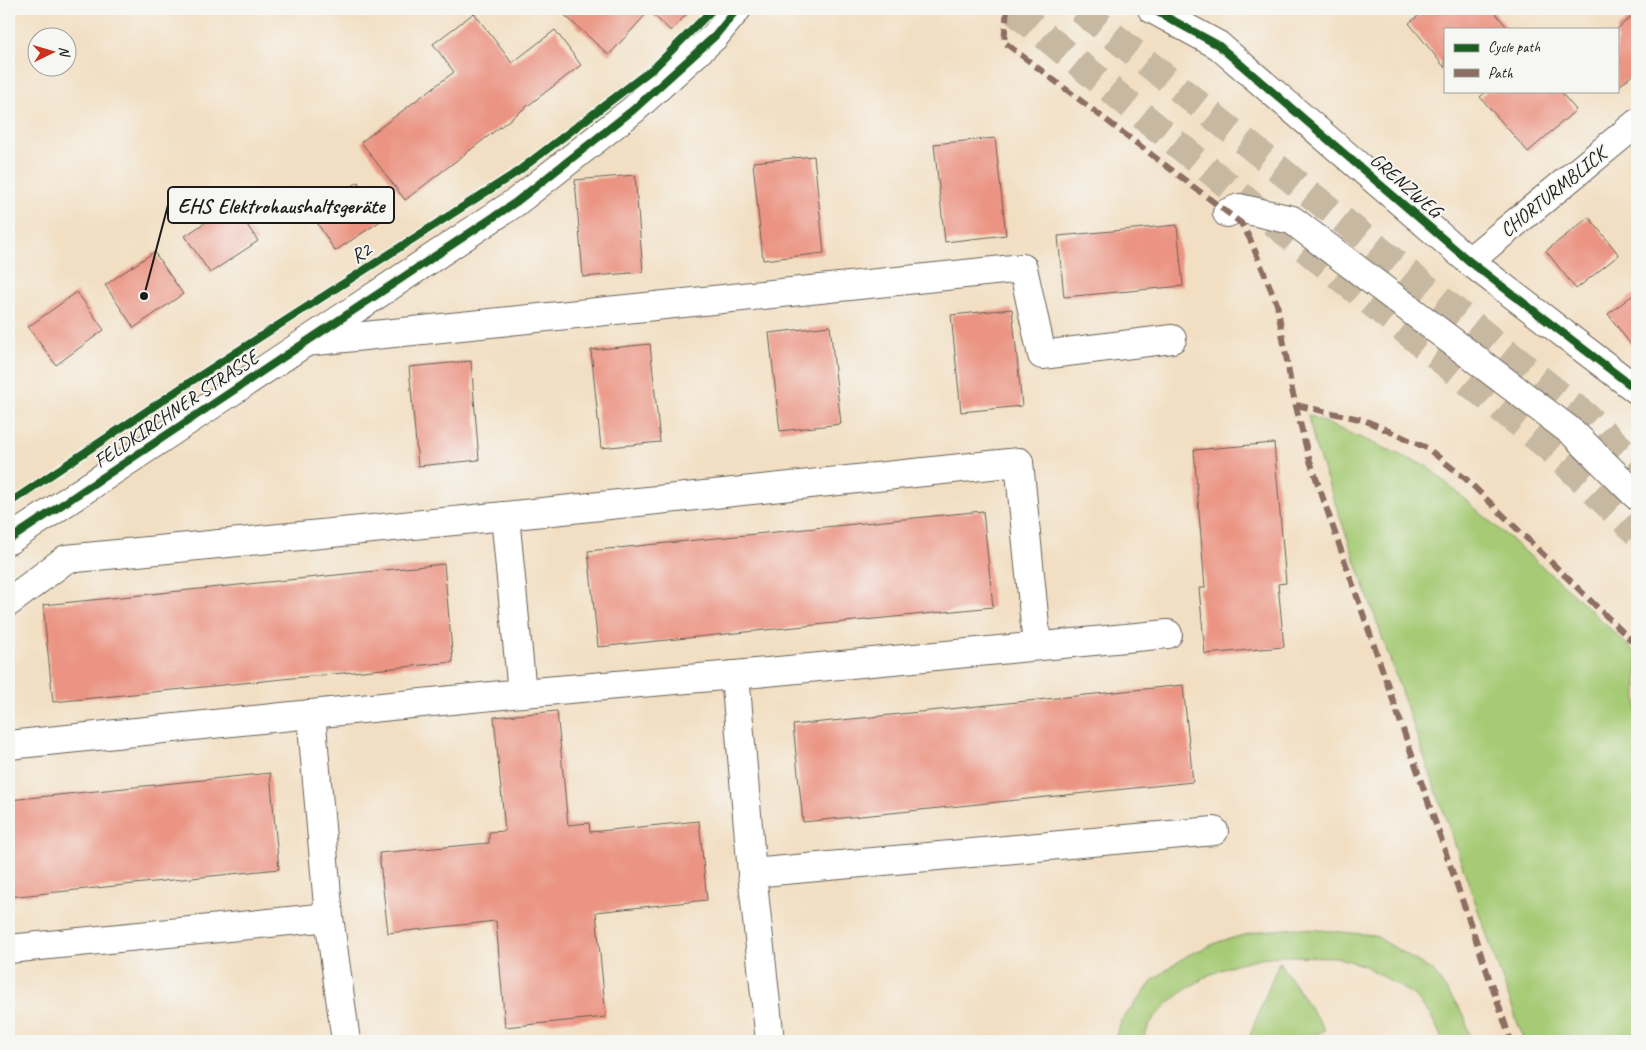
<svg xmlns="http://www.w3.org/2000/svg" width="1646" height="1050" font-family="Caveat,sans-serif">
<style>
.green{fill:#a6ca74;stroke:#617348}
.building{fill:#eb9483}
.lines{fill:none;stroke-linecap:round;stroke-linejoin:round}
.highway-tunnel{stroke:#c7b8a2;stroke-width:28;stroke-dasharray:28 14;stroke-linecap:butt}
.minor-casing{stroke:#676056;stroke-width:30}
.minor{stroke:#fff;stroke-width:28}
.quiet{stroke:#8d6e63;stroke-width:6;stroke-dasharray:12 6;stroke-linecap:butt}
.cycleway-casing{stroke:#f6f6f2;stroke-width:11}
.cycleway{stroke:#1b5e20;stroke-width:8}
.labels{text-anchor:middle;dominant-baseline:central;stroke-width:4;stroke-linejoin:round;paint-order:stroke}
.street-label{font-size:20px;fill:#1c1c1c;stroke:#f6f6f2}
.leader{fill:none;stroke:#1c1c1c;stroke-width:2}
.callout-dot{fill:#1c1c1c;stroke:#f6f6f2;stroke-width:2}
.callout{fill:#f6f6f2;stroke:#1c1c1c;stroke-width:2}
.callout-label{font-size:21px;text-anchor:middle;font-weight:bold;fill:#1c1c1c}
</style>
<rect width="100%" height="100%" fill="#f6f6f2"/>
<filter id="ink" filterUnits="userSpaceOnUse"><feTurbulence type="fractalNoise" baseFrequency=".02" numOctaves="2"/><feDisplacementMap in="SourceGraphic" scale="10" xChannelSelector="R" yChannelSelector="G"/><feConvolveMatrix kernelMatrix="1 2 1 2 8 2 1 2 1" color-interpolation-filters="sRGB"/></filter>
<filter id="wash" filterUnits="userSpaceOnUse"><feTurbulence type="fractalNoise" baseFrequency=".0096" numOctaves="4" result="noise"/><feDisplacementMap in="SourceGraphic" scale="20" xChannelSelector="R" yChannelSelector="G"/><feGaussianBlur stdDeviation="1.12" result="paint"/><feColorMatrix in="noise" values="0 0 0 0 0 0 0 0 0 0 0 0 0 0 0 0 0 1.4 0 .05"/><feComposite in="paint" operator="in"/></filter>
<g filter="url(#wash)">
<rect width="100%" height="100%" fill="#f2dfc3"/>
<g class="green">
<path d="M1308,415L1428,467L1570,591L1637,654V1041H1524L1315,446Z"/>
<path d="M1297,928L1374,935L1433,971L1464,1015L1471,1041H1443L1432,1018L1415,996L1365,966L1336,957L1278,956L1261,958L1235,964L1209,975L1188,988L1167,1004L1151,1022L1142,1041H1114L1121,1021L1154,979L1188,955L1221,941L1261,931Z"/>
<path d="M1279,962L1325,1030C1306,1041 1270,1048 1250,1035Z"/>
</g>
<g id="blocks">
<g class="building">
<path d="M566,9H691L671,31L649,11L609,55L562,13Z"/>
<path d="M1427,9H1492L1506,26L1503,29H1445V68L1409,23Z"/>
<path d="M474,13L512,63L555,30L581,65L405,200L361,142L454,72L433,44Z"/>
<path d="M1633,15L1637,20V71L1617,88V29Z"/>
<path d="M1487,91H1560L1576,110L1528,152L1480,97Z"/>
<path d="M995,138L1006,235L945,242L934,144Z"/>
<path d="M814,156L824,253L763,260L753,162Z"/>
<path d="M635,175L643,272L583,277L575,180Z"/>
<path d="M358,182L382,220L335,251L311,213Z"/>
<path d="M233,204L258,241L210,273L185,236Z"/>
<path d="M1589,217L1619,255L1576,289L1546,251Z"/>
<path d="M1177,225L1183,286L1064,297L1058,236Z"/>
<path d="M154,252L183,294L134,328L105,285Z"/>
<path d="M77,292L104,330L56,365L28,327Z"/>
<path d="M1637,292V347L1634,349L1608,314Z"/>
<path d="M1012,309L1022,406L961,412L951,315Z"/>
<path d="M830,326L841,424L780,431L769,333Z"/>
<path d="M650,344L660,442L601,448L591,350Z"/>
<path d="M471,361L479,460L418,466L409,367Z"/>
<path d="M1274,443L1286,583L1278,584L1284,647L1205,654L1199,588H1205L1194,450Z"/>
<path d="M983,511L993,607L598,647L588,551Z"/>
<path d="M444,564L453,662L53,702L43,605Z"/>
<path d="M1183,685L1193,782L803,822L793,725Z"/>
<path d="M557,711L568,825L589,823L590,832L699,821L707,900L596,912L606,1017L505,1027L496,921L388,933L379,853L489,843V832L505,831L494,717Z"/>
<path d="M270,773L279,869L9,897V800Z"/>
</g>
</g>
</g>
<g filter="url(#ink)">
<use href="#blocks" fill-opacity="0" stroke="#676056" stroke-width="1"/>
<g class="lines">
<g class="highway-tunnel">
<path d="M1012,9L1554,452L1637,533"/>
<path d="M1080,9L1587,417L1637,464"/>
</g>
<defs>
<g id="minor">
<path d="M1152,9L1218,45L1469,261L1637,390"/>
<path d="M1227,213L1239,208L1292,220L1573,433L1637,496"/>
<path d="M1469,261L1637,123"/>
<path d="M306,342L1023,268L1042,355L1172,339"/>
<path d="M505,516L1019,462L1037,646"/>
<path d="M9,540L516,202L633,110L715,36L737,9"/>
<path d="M9,602L66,559L505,516L522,693"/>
<path d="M735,675L1168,634"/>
<path d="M9,745L311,714"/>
<path d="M752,873L1214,831"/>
<path d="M329,917L311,714L522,693L735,675L752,873L770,1041"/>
<path d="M9,949L329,917L346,1041"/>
</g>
</defs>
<use href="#minor" class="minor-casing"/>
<use href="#minor" class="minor"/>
<g class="quiet">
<path d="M1007,9L1004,42L1241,223L1250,239L1277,304L1292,390L1308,455L1511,1041"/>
<path d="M1296,405L1364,420L1427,448L1466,479L1637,646"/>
</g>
<defs>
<g id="cycleway">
<path d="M1152,9L1218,45L1469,261L1637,390"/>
<path d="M9,503L187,384L517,172L655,67L713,9"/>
<path d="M9,540L516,202L633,110L715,36L737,9"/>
</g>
</defs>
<use href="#cycleway" class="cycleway-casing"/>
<use href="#cycleway" class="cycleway"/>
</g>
</g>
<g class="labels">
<g class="street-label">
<text transform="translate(1406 185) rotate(41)">GRENZWEG</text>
<text transform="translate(1553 192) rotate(-39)">CHORTURMBLICK</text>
<text transform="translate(361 253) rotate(-33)">R2</text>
<text transform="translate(176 409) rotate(-34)">FELDKIRCHNER STRASSE</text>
</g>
</g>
<path class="leader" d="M144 296L168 205"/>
<circle class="callout-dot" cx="144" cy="296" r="5"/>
<rect class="callout" x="168" y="187" width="226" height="36" rx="5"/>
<g class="callout-label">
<text x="281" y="213">EHS Elektrohaushaltsgeräte</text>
</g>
<rect width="1646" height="1050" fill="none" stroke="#f6f6f2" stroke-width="30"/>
<rect x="1444" y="28" width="175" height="65" fill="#f6f6f2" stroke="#9f9f9c"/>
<rect x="1454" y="44" width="25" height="8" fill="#1b5e20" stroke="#9f9f9c"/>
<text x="1488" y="52" font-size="15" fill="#1c1c1c">Cycle path</text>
<rect x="1454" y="69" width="25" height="8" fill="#8d6e63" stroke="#9f9f9c"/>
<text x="1488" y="78" font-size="15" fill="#1c1c1c">Path</text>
<g transform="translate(52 52) rotate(85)"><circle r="24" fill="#f6f6f2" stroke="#9f9f9c"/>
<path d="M0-4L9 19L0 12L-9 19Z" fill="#c8321e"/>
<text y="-8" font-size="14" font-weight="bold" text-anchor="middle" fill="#1c1c1c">N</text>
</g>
</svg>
